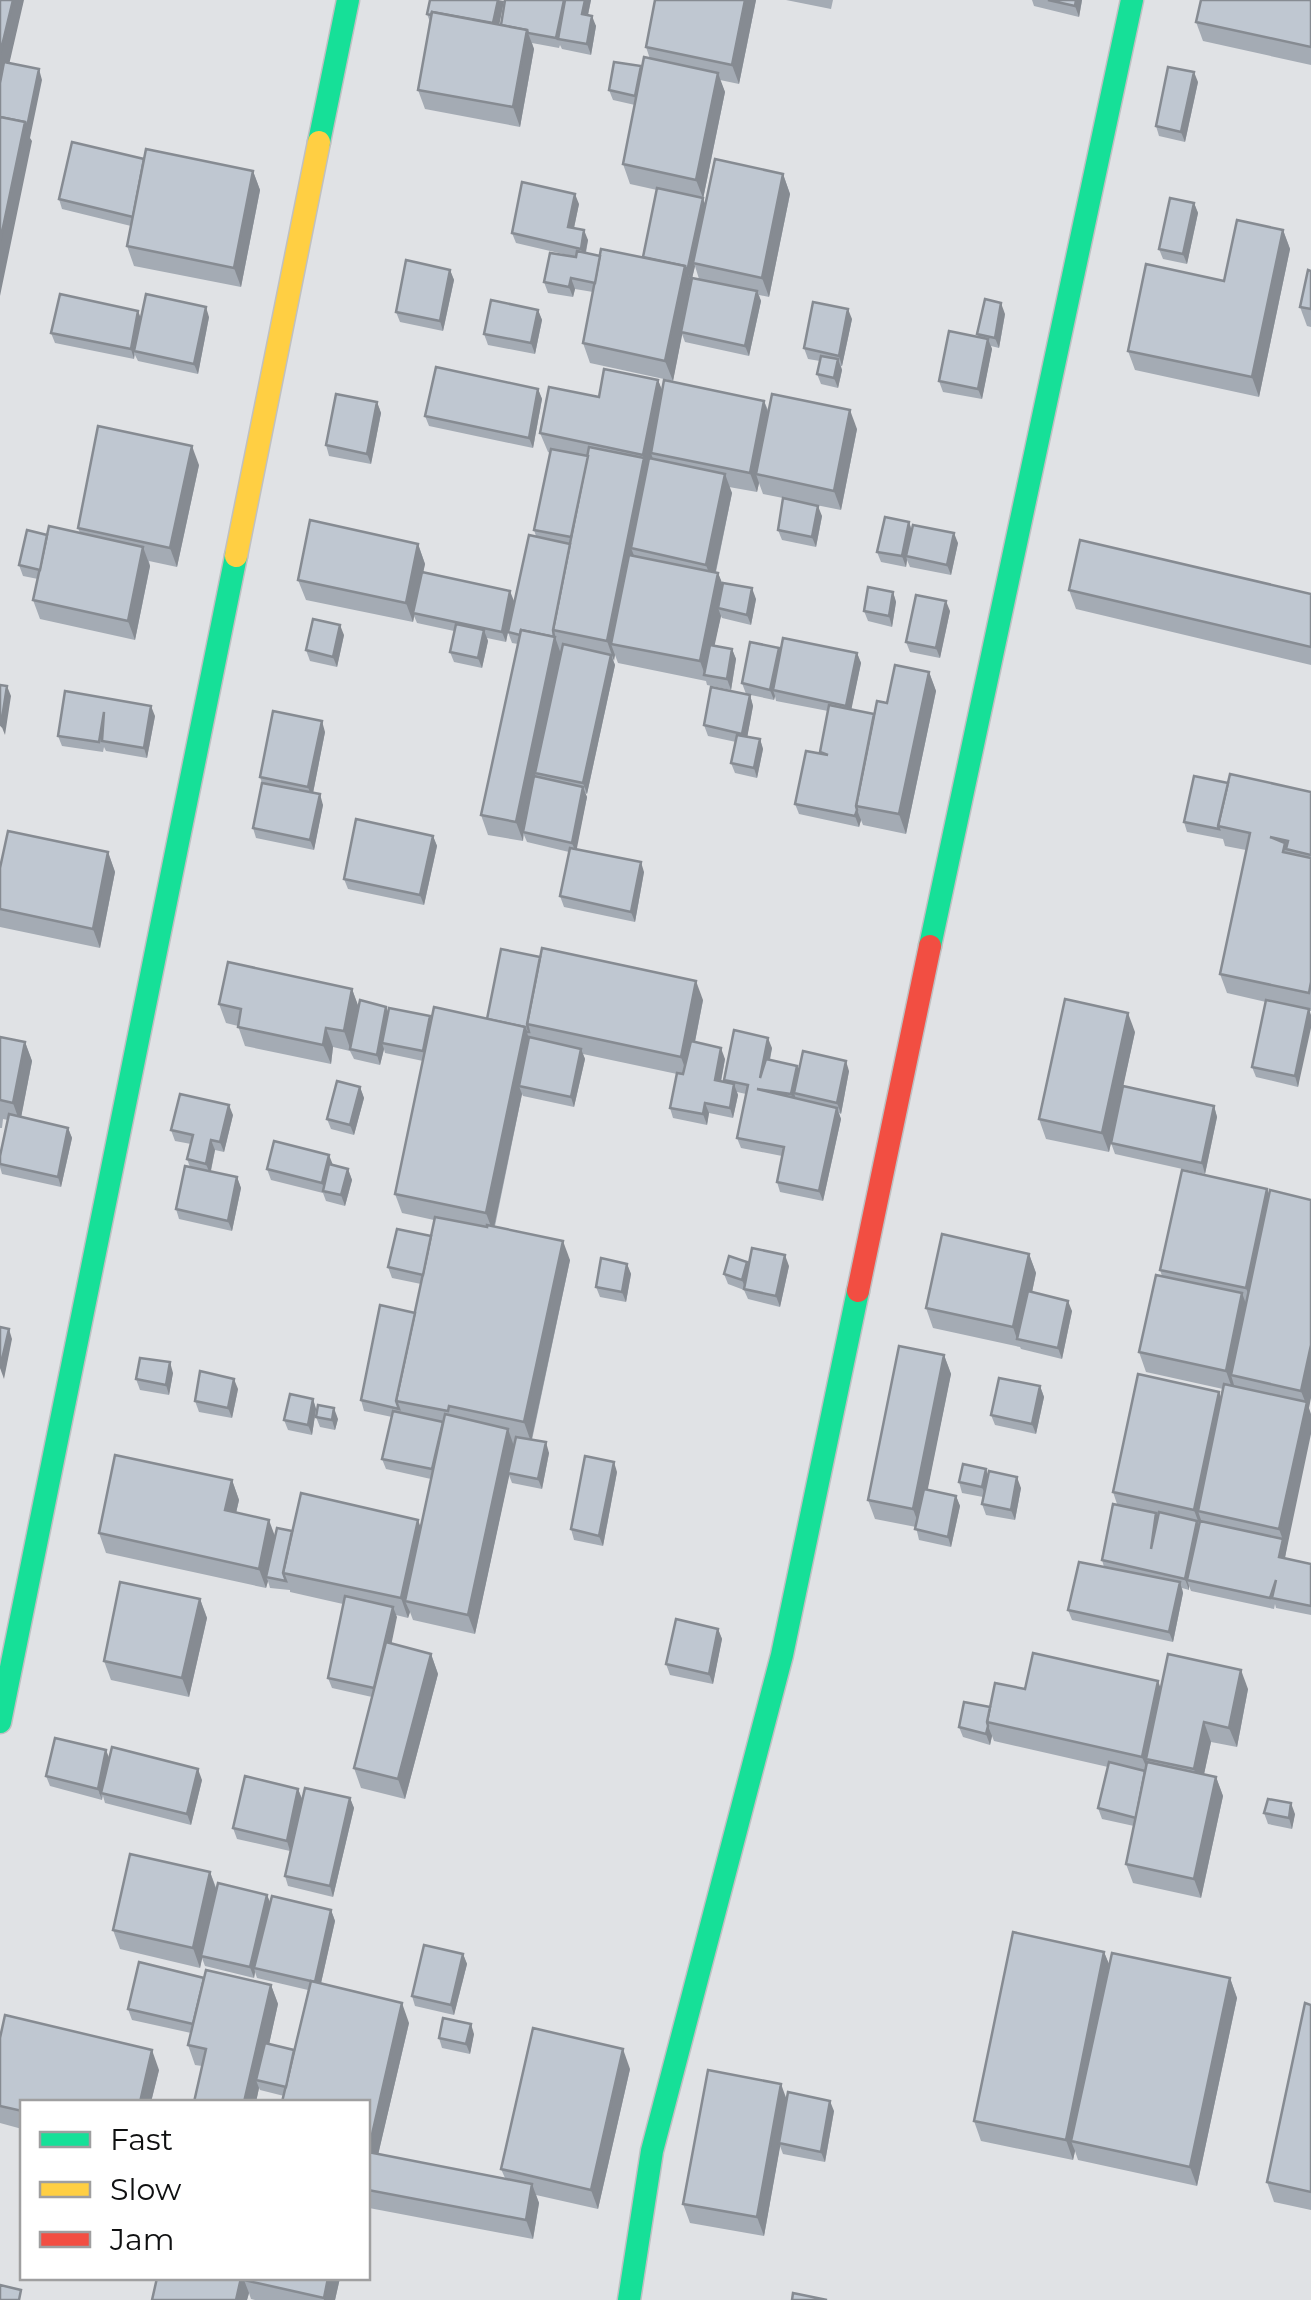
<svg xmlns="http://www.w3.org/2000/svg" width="1311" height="2300" font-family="Montserrat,sans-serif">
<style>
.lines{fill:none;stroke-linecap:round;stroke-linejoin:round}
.fast-casing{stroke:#bfc0c2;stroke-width:25}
.slow-casing{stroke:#bfc0c2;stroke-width:25}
.jam-casing{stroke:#bfc0c2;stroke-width:25}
.fast{stroke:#16e098;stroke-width:22}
.slow{stroke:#ffcf43;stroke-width:22}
.jam{stroke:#f24e42;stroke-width:22}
.wall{fill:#a4abb4;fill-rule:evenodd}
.shaded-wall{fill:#868b92}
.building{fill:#bfc7d1;stroke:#868b92;stroke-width:2.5}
</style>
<rect width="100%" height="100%" fill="#e0e2e5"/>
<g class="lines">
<defs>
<g id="fast">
<path d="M319,142L348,0"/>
<path d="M930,946L1132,0"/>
<path d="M0,1722L236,556"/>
<path d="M629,2300L652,2151L782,1655L858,1291"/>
</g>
<path id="slow" d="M236,556L319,142"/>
<path id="jam" d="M858,1291L930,946"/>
</defs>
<use href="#fast" class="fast-casing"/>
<use href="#slow" class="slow-casing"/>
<use href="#jam" class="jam-casing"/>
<use href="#fast" class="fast"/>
<use href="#slow" class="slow"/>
<use href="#jam" class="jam"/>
</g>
<g class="wall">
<path d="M505,0H591L588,15L596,26L591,55L562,49L560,45L559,48L532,43L534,49L520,127L425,109L418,90L430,22L427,14L504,1L499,24L501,25Z"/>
<path d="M756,0L739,84L720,80L725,92L703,199L705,205L783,174L790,194L769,297L759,295L761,301L749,356L685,342L682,334L673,381L590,363L583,343L593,292L575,289L573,297L548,293L544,282L576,257L516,243L512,233L579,204L574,228L588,240L586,253L600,256L643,257L657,190L630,184L623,164L635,105L613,100L609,90L642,69L650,59L646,47ZM695,266L699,279L692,278Z"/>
<path d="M786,0H833L831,9Z"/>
<path d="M1032,0H1082L1079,17L1034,6Z"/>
<path d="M1311,0V65L1203,41L1196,22Z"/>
<path d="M1198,82L1185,142L1159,136L1156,126Z"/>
<path d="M253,171L260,190L241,287L134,266L127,246L131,226L62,209L59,199Z"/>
<path d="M1194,203L1198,213L1187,264L1163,259L1159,249Z"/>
<path d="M1283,230L1290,249L1259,397L1135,370L1128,351L1224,281Z"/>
<path d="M450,270L454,280L443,331L400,322L396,312Z"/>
<path d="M1311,271V327L1307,326L1300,307Z"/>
<path d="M538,310L542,320L535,354L488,345L484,334Z"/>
<path d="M1005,314L999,348L991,346L992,349L982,399L943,392L939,381L978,337L977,334Z"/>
<path d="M209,317L198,374L138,361L135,355L134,359L55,343L51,333L141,318Z"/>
<path d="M852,319L842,366H841L842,370L838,388L821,384L817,374L820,361L808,359L804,348Z"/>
<path d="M658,380L662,391L764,401L769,412L857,429L841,510L796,501L822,516L816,547L782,540L778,530L783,498L763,494L759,483L757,492L729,487L732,493L716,572L718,573L722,584L756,599L751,625L722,618L721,616L714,645L732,649L736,659L731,690L707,685L706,681L618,663L615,655L613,660L615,665L587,794L585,793L587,797L576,849L644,872L635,922L564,907L560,896L569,852L527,842L524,835L523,841L488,835L481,815L518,644L512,643L508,632L536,536L534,530L550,453L548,452L540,433L599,397Z"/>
<path d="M538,389L542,399L533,448L429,426L425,416Z"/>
<path d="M377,402L381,413L371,464L329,456L326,445Z"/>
<path d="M199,465L177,567L149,561L150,566L135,640L40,619L33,600L38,579L23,576L19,565L47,535L80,533L78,528Z"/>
<path d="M909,522L912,530L958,543L951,575L910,567L907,560L906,567L881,562L877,552Z"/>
<path d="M418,544L425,564L423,572L514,601L506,642L487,638L488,641L482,668L454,662L450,652L454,631L417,623L414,616L413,622L306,600L298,580Z"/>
<path d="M1069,590L1311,594V665L1076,609Z"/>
<path d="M893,592L896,602L892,627L868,621L864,611Z"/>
<path d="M950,611L940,658L910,652L906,642Z"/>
<path d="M344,635L337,667L310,661L306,650Z"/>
<path d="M780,653H857L861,663L851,709L874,714L929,672L936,691L906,834L863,825L861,820L859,827L799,814L795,804L820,754L828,711L776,701L775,696L774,700L746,694L742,683Z"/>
<path d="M750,695L753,706L747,737L760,739L763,749L757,778L735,773L731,763L736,742L708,736L704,725Z"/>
<path d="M155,716L147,758L106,751L104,747L103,752L62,746L58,736Z"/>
<path d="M325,732L313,793L323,805L314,850L256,838L253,828L262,783L260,777Z"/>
<path d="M1228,783L1311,792V790V1011H1310L1298,1087L1256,1077L1252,1067L1266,1002L1227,993L1220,974L1246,850L1225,846L1223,839L1187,832L1184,822Z"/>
<path d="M433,836L437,846L424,905L348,889L344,879Z"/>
<path d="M108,852L115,872L100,948L0,927V868Z"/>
<path d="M352,989L358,1006L431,1019H487L703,1000L695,1042L725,1059L721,1082H725L724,1080L772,1048L770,1060L799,1071H849L841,1114L839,1113L841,1119L823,1201L780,1192L777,1182L782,1156L741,1148L737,1138L746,1094L737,1092L738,1095L733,1118L709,1113L707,1125L673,1118L670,1108L677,1074L583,1054L585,1059L574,1107L523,1096L522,1094L495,1226L570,1260L532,1440L549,1453L542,1489L512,1483L509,1475L475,1634L413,1620L410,1612L408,1618L396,1615L391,1644L431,1654L438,1674L405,1799L361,1788L354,1768L372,1697L332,1688L328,1678L343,1604L290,1592V1590L270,1588L268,1581L266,1588L106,1553L99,1533L232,1480L239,1500L236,1513L275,1536L292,1531L421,1528L431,1479L386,1469L382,1459L392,1417L364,1411L361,1400L415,1313L421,1284L392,1278L388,1267L431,1236L434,1220L402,1213L395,1194L423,1061L385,1053L384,1049L380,1065L354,1059L350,1051L333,1047L331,1064L245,1046L238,1026L226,1023L219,1004Z"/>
<path d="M1135,1032L1123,1086L1214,1106L1217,1117L1205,1174L1115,1154L1111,1143L1114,1129L1109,1152L1046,1139L1039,1119Z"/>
<path d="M0,1037L25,1042L32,1061L21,1117L68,1128L72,1138L61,1187L2,1174L0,1167V1156L8,1120L3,1119L2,1128H0Z"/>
<path d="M360,1087L364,1098L354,1135L331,1129L327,1119Z"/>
<path d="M233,1115L224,1152L215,1150L211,1171L237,1177L241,1188L232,1231L179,1219L176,1209L190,1167L187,1159L191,1144L175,1141L171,1130Z"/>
<path d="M333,1165L348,1169L352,1180L345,1206L326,1201L323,1193L271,1180L267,1169Z"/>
<path d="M1267,1189L1309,1408L1285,1558L1311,1564V1615L1276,1608L1275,1604L1274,1609L1191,1591L1189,1586V1590L1182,1588L1183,1593L1173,1642L1072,1620L1068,1610L1104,1567L1102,1560L1117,1504L1113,1492L1219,1392L1221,1399L1223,1389L1146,1372L1139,1352L1162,1276L1160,1270Z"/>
<path d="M1029,1254L1036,1273L1032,1292L1072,1311L1062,1359L1021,1349L1020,1347L933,1328L926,1308Z"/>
<path d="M627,1264L631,1274L626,1302L600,1297L596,1287Z"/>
<path d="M749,1266H789L780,1307L748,1299L744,1290L728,1284L724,1274Z"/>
<path d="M944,1355L951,1374L927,1490L956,1496L960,1506L951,1547L919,1540L916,1527L875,1519L868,1500Z"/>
<path d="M173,1373L169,1395L140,1390L136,1379Z"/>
<path d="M1040,1386L1044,1397L1036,1434L995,1425L991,1415Z"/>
<path d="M238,1389L232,1418L199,1412L195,1401Z"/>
<path d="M313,1399L316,1409L312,1435L288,1430L284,1420Z"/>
<path d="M316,1417L338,1419L335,1430L320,1427Z"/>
<path d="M986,1469L988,1476L1021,1488L1015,1520L986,1515L982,1504L983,1497L962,1493L959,1482Z"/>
<path d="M617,1472L603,1546L574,1540L571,1529Z"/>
<path d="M200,1599L207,1618L189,1697L111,1680L104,1661Z"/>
<path d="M718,1629L722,1639L713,1684L670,1675L666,1664Z"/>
<path d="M1025,1689H1248L1237,1747L1211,1742L1204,1774L1216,1777L1223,1796L1201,1898L1133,1883L1126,1864L1134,1826L1102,1819L1098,1808L1108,1767L994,1741L992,1736L990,1745L963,1737L959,1727L990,1707Z"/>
<path d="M109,1758L202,1780L191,1825L105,1803L103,1796L102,1800L50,1786L46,1776Z"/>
<path d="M298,1789L302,1799L350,1798L354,1808L333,1897L288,1886L285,1876L290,1851L237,1839L233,1828Z"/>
<path d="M1264,1813L1295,1814L1292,1829L1268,1824Z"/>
<path d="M210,1872L217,1890L267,1895L270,1902L331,1910L335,1921L321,1983L409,2023L378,2155L505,2178L501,2169L630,2069L598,2209L536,2195L539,2203L533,2239L369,2208L368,2203V2102L284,2096L260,2090L259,2088L256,2102H194L202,2066L195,2065L188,2045L191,2033L132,2020L128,2009L204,1978L271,1985L278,2004L269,2044L294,2050L308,1990L257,1978L255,1972L254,1978L205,1966L202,1958L200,1968L120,1949L113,1930Z"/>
<path d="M1104,1952L1109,1965L1230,1978L1237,1998L1197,2186L1078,2160L1075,2151L1073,2160L981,2141L974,2121Z"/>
<path d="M463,1954L467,1964L454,2015L415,2006L412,1996Z"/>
<path d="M1311,2005V2210L1274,2202L1267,2182Z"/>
<path d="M474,2034L470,2054L442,2048L439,2038Z"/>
<path d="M0,2038L159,2070L151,2102H22V2129L0,2123Z"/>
<path d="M787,2101L834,2111L825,2162L783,2154L780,2146L764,2236L690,2223L683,2204Z"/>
<path d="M157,2278H340L335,2300H255L251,2299L249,2293L247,2300H152Z"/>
</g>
<g class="shaded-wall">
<path d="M13,0H24L0,104V54Z"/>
<path d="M498,0L504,1L497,36L493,26Z"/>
<path d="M585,0H591L586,24L582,14Z"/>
<path d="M745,0H756L739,84L732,65Z"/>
<path d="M1076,0H1082L1079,17L1075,6Z"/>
<path d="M592,16L596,26L591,55L587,44Z"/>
<path d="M527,30L534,49L520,127L513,107Z"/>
<path d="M39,69L42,80L30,138L32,141L0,296V242L25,122Z"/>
<path d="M1194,72L1198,82L1185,142L1181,132Z"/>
<path d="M718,73L725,92L703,199L707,208L693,263L695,266L691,283L687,272L703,198L696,180Z"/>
<path d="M253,171L260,190L241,287L234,268Z"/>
<path d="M783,174L790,194L769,297L762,278Z"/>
<path d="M575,194L579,204L572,237L568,227Z"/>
<path d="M1194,203L1198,213L1187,264L1183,254Z"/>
<path d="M584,230L588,240L584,260L581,249Z"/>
<path d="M1283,230L1290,249L1259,397L1252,377Z"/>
<path d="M685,266L692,285L673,381L665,361Z"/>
<path d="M450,270L454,280L443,331L440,321Z"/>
<path d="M571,278L575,289L573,297L569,287Z"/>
<path d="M757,291L761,301L749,356L745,346Z"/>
<path d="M1001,303L1005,314L999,348L995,338Z"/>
<path d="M206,307L209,317L198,374L194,364Z"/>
<path d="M848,309L852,319L842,366L839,356Z"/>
<path d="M538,310L542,320L535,354L531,343Z"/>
<path d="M138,311L142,321L134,351V359L131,349Z"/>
<path d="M988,339L992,349L982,399L978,389Z"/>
<path d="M838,359L842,370L838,388L834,378Z"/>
<path d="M658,380L666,400L651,453L653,459L631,548L635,558L611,644L615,655L614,661L607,641Z"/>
<path d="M538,389L542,399L533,448L529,438Z"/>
<path d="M764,401L771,421L756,474L759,483L757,492L750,473Z"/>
<path d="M377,402L381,413L371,464L367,454Z"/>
<path d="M850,410L857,429L841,510L834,491Z"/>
<path d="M192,446L199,465L177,567L170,548Z"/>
<path d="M725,474L732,493L713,584L706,565Z"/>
<path d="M818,506L822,516L816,547L812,537Z"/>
<path d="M909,522L912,532L906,556L907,560L906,567L902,556Z"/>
<path d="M954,533L958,543L951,575L947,565Z"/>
<path d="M418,544L425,564L413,622L406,603Z"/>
<path d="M143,547L150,566L135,640L128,621Z"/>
<path d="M718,573L726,592L718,608L721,616L708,676L705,675L700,661Z"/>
<path d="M752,588L756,599L751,625L747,615Z"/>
<path d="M510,591L514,601L506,642L502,632Z"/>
<path d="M893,592L896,602L892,627L889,616Z"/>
<path d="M946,601L950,611L940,658L936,648Z"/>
<path d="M340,625L344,635L337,667L333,657Z"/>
<path d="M484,630L488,641L482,668L478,658Z"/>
<path d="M554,634L562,657L535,773L536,778L523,832V841L516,822Z"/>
<path d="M779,648L782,659L773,690L775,696L774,700L770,690Z"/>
<path d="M732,649L736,659L731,690L727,679Z"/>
<path d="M857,653L861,663L850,716L846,706Z"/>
<path d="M611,655L615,665L587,794L583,783Z"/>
<path d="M929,672L936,691L906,834L899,814Z"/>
<path d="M7,686L11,696L5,735L1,725Z"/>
<path d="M750,695L753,706L746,744L742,734Z"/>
<path d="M151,706L155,716L147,758L144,748Z"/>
<path d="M322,721L325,732L312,798L308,787Z"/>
<path d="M760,739L763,749L757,778L754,768Z"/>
<path d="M583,787L587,797L576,853L572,843Z"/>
<path d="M320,794L323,805L314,850L310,840Z"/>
<path d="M857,810L861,820L859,827L855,816Z"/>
<path d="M433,836L437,846L424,905L420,895Z"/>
<path d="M108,852L115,872L100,948L93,929Z"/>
<path d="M641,862L644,872L635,922L631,912Z"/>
<path d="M696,981L703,1000L688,1077L681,1057Z"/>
<path d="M352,989L359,1008L351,1051L344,1031Z"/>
<path d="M386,1007L390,1017L382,1043L384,1049L380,1065L377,1055Z"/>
<path d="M1309,1009L1311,1015V1028L1298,1087L1295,1076Z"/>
<path d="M1128,1013L1135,1032L1109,1152L1102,1133Z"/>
<path d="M525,1027L532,1047L519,1086L522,1094L493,1232L486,1213Z"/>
<path d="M326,1028L333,1047L331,1064L323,1045Z"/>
<path d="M768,1038L772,1048L764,1088L760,1078Z"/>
<path d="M25,1042L32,1061L20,1123L13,1103Z"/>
<path d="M721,1048L725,1059L719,1091L715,1080Z"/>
<path d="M581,1049L585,1059L574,1107L571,1097Z"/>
<path d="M846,1061L849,1071L841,1114L837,1103Z"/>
<path d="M797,1066L801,1076L794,1093L796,1099L795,1104L791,1094Z"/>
<path d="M734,1084L738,1095L733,1118L730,1108Z"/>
<path d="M360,1087L364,1098L354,1135L350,1125Z"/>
<path d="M705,1103L709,1113L707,1125L703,1114Z"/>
<path d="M229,1105L233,1115L224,1152L220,1142Z"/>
<path d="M1214,1106L1217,1117L1205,1174L1202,1163Z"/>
<path d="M837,1108L841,1119L823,1201L819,1191Z"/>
<path d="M68,1128L72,1138L61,1187L58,1177Z"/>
<path d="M211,1140L215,1150L210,1174L206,1164Z"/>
<path d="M329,1155L333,1165L326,1194L322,1183Z"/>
<path d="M348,1169L352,1180L345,1206L341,1195Z"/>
<path d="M237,1177L241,1188L232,1231L228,1221Z"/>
<path d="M1267,1189L1274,1209L1253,1307L1246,1288Z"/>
<path d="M563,1241L570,1260L531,1442L524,1422Z"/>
<path d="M1029,1254L1036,1273L1022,1340L1017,1339L1013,1327Z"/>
<path d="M785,1255L789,1266L780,1307L776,1296Z"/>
<path d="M747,1262L751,1273L746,1290L742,1280Z"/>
<path d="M627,1264L631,1274L626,1302L622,1292Z"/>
<path d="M1242,1293L1249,1312L1231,1375L1234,1385L1233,1391L1226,1371Z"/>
<path d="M1068,1301L1072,1311L1062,1359L1058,1348Z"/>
<path d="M9,1329L12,1339L4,1379L0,1368Z"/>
<path d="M1311,1345V1398L1309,1408L1311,1414V1434L1283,1567L1279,1557L1283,1540L1279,1529L1306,1404L1301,1391Z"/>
<path d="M944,1355L951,1374L920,1528L913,1509Z"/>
<path d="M170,1362L173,1373L169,1395L166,1385Z"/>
<path d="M234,1379L238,1389L232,1418L228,1408Z"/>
<path d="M1040,1386L1044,1397L1036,1434L1032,1424Z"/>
<path d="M1219,1392L1226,1412L1198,1511L1202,1523L1201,1529L1194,1510Z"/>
<path d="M313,1399L316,1409L312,1435L308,1425Z"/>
<path d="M334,1408L338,1419L335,1430L332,1420Z"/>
<path d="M508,1429L515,1449L475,1634L468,1615Z"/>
<path d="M546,1442L549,1453L542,1489L538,1479Z"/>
<path d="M614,1462L617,1472L603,1546L599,1536Z"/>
<path d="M986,1469L989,1480L986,1497L982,1487Z"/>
<path d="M1017,1477L1021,1488L1015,1520L1011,1510Z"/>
<path d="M232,1480L239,1500L232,1530L225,1510Z"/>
<path d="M956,1496L960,1506L951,1547L948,1537Z"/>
<path d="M269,1520L276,1539L266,1577L268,1581L266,1588L259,1569Z"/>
<path d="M418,1520L425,1539L405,1601L410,1612L408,1618L401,1598Z"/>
<path d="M1197,1521L1201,1531L1187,1580L1189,1586V1590L1185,1579Z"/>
<path d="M1180,1582L1183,1593L1173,1642L1169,1632Z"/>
<path d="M200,1599L207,1618L189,1697L182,1678Z"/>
<path d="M393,1607L397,1617L380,1699L376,1689Z"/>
<path d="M718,1629L722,1639L713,1684L709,1674Z"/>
<path d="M431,1654L438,1674L405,1799L398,1779Z"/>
<path d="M1241,1670L1248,1689L1237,1747L1229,1728Z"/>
<path d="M1158,1681L1165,1700L1146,1759L1151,1771L1150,1776L1142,1757Z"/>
<path d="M1204,1722L1211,1742L1201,1788L1194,1769Z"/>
<path d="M988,1726L992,1736L990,1745L986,1734Z"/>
<path d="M106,1750L110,1760L101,1793L102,1800L98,1789Z"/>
<path d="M198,1769L202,1780L191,1825L187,1814Z"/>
<path d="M1216,1777L1223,1796L1201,1898L1194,1879Z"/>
<path d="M298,1789L302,1799L290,1851L287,1841Z"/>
<path d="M350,1798L354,1808L333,1897L330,1886Z"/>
<path d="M1291,1803L1295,1814L1292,1829L1289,1818Z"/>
<path d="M210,1872L217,1892L200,1968L193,1948Z"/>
<path d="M267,1895L271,1905L254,1968L255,1972L254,1978L250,1967Z"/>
<path d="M331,1910L335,1921L319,1992L315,1982Z"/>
<path d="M1104,1952L1112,1971L1071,2141L1075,2151L1073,2160L1066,2140Z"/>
<path d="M463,1954L467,1964L454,2015L451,2005Z"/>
<path d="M1230,1978L1237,1998L1197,2186L1190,2167Z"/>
<path d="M271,1985L278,2004L261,2081L256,2080L259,2088L256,2102H244Z"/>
<path d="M402,2003L409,2023L374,2172L368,2152Z"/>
<path d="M471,2024L474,2034L470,2054L466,2044Z"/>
<path d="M623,2049L630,2069L598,2209L591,2190Z"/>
<path d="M152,2050L159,2070L151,2102H140Z"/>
<path d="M781,2084L788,2103L764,2236L757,2217Z"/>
<path d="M830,2101L834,2111L825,2162L821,2152Z"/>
<path d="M532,2184L539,2203L533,2239L526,2220Z"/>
<path d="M241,2278H252L244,2280L249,2293L247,2300H236Z"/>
<path d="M328,2278H340L335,2300H324V2298Z"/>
</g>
<g class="building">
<path d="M0,0H13L0,54Z"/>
<path d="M430,0H498L493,23L432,12L431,15L427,14Z"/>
<path d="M505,0H564L556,38L528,33L527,30L501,25Z"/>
<path d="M565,0H585L582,14L592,16L587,44L558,39Z"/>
<path d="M655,0H745L732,65L646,47Z"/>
<path d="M1048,0H1076L1075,6Z"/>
<path d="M1201,0H1311V47L1196,22Z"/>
<path d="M432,12L527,30L513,107L418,90Z"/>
<path d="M644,57L718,73L696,180L623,164Z"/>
<path d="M4,62L39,69L27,127L25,122L0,117V83Z"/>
<path d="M614,62L641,66L635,96L609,90Z"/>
<path d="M1168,67L1194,72L1181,132L1156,126Z"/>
<path d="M0,117L25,122L0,242Z"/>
<path d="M72,142L144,159L133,217L59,199Z"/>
<path d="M146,149L253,171L234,268L127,246Z"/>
<path d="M715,159L783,174L762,278L693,263Z"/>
<path d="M522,182L575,194L568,227L584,230L581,249L512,233Z"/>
<path d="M657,188L703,198L687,272L685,266L643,257Z"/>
<path d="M1170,198L1194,203L1183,254L1159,249Z"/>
<path d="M1237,220L1283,230L1252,377L1128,351L1146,264L1224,281Z"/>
<path d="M601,249L685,266L665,361L583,343Z"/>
<path d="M577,251L600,256L595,283L571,278L569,287L544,282L550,253L576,257Z"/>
<path d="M406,260L450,270L440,321L396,312Z"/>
<path d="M1308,270L1311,271V309L1300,307Z"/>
<path d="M692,278L757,291L745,346L681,332Z"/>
<path d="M60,294L138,311L131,349L51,333Z"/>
<path d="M146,294L206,307L194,364L134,351Z"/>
<path d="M985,299L1001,303L995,338L977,334Z"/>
<path d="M491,300L538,310L531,343L484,334Z"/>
<path d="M813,302L848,309L839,356L804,348Z"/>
<path d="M949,331L988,339L978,389L939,381Z"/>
<path d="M821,356L838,359L834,378L817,374Z"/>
<path d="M436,367L538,389L529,438L425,416Z"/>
<path d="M604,369L658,380L643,455L540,433L549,387L599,397Z"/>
<path d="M664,380L764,401L750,473L651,453Z"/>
<path d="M336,394L377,402L367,454L326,445Z"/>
<path d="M772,394L850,410L834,491L756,474Z"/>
<path d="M98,426L192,446L170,548L78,528Z"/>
<path d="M589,447L644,458L607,641L553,630Z"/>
<path d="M551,449L588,456L571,537L534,530Z"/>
<path d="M649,458L725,474L706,565L631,548Z"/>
<path d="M783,498L818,506L812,537L778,530Z"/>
<path d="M885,517L909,522L902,556L877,552Z"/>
<path d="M310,520L418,544L406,603L298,580Z"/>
<path d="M913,525L954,533L947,565L906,556Z"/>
<path d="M49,526L143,547L128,621L33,600Z"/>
<path d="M27,530L47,535L40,570L19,565Z"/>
<path d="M529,535L570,544L553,630L554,637L521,630L520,635L508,632Z"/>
<path d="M1080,540L1311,594V647L1069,590Z"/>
<path d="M629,555L718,573L700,661L611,644Z"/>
<path d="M422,572L510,591L502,632L413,613Z"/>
<path d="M723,583L752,588L747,615L718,608Z"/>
<path d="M868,587L893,592L889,616L864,611Z"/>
<path d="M916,595L946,601L936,648L906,642Z"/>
<path d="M313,619L340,625L333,657L306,650Z"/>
<path d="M456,624L484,630L478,658L450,652Z"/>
<path d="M521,630L555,637L516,822L481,815Z"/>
<path d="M783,638L857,653L846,706L773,690Z"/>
<path d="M750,642L779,648L770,690L742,683Z"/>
<path d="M563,644L611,655L583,783L535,773Z"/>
<path d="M710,645L732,649L727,679L704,675Z"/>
<path d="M895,665L929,672L899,814L856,806L877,701L887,703Z"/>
<path d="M0,685L7,686L1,725L0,724Z"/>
<path d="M711,687L750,695L742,734L704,725Z"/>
<path d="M65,691L151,706L144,748L102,741L104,712L99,742L58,736Z"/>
<path d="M829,705L874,714L856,806L857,810L855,816L795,804L806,751L828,755L820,752Z"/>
<path d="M273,711L322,721L308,787L260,777Z"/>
<path d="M737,735L760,739L754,768L731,763Z"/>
<path d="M1230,774L1311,792V855L1286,849L1288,841L1270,837L1285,843L1283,852L1311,858V982L1309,993L1220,974L1250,833L1218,826Z"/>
<path d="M534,776L583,787L572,843L523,832Z"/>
<path d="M1194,776L1228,783L1218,826L1219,829L1184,822Z"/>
<path d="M262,783L320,794L310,840L253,828Z"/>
<path d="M356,819L433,836L420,895L344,879Z"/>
<path d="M8,831L108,852L93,929L0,909V868Z"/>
<path d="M570,848L641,862L631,912L560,896Z"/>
<path d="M542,948L696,981L681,1057L527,1024Z"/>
<path d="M501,949L540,957L527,1024L529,1032H526L525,1027L487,1019Z"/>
<path d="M228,962L352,989L344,1031L326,1028L323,1045L238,1027L241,1009L219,1004Z"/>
<path d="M1065,999L1128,1013L1102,1133L1039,1119Z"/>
<path d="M360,1000L386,1007L377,1055L350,1049Z"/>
<path d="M1266,1000L1309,1009L1295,1076L1252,1067Z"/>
<path d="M434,1007L525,1027L486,1213L395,1194Z"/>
<path d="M389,1008L430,1016L423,1051L382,1043Z"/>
<path d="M734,1030L768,1038L760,1078L766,1059L797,1066L791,1094L757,1089L837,1108L819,1191L777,1182L784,1147L737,1138L748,1085L724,1080Z"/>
<path d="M0,1037L25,1042L13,1103L0,1100Z"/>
<path d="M529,1037L581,1049L571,1097L519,1086Z"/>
<path d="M691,1041L721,1048L715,1080L734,1084L730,1108L705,1103L703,1114L670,1108L677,1073L683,1074Z"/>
<path d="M803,1051L846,1061L837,1103L794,1093Z"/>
<path d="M337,1081L360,1087L350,1125L327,1119Z"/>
<path d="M1123,1086L1214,1106L1202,1163L1111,1143Z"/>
<path d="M180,1094L229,1105L220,1142L211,1140L206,1164L187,1159L193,1135L171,1130Z"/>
<path d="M9,1114L68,1128L58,1177L0,1164V1156Z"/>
<path d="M274,1141L329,1155L322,1183L267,1169Z"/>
<path d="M329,1164L348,1169L341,1195L323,1191Z"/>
<path d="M185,1166L237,1177L228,1221L176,1209Z"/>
<path d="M1182,1170L1267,1189L1246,1288L1160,1270Z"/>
<path d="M1270,1190L1311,1200V1345L1301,1391L1231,1375Z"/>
<path d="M435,1217L487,1227V1225L563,1241L524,1422L449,1406L448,1411L396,1401Z"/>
<path d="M397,1229L431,1236L423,1275L388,1267Z"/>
<path d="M942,1234L1029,1254L1013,1327L926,1308Z"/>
<path d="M752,1248L785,1255L776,1296L744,1289Z"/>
<path d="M729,1256L747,1262L742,1280L724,1274Z"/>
<path d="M601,1258L627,1264L622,1292L596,1287Z"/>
<path d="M1156,1275L1242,1293L1226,1371L1139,1352Z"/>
<path d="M1028,1291L1068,1301L1058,1348L1017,1339Z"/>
<path d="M380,1305L415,1313L396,1401L399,1409L361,1400Z"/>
<path d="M0,1327L9,1329L0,1368Z"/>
<path d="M899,1346L944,1355L913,1509L868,1500Z"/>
<path d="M140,1358L170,1362L166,1385L136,1379Z"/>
<path d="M200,1371L234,1379L228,1408L195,1401Z"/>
<path d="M1138,1374L1219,1392L1194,1510L1113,1492Z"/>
<path d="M999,1378L1040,1386L1032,1424L991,1415Z"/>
<path d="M1224,1384L1307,1402L1279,1529L1198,1511Z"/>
<path d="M290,1394L313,1399L308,1425L284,1420Z"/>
<path d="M318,1405L334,1408L332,1420L316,1417Z"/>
<path d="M393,1411L443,1422L432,1469L382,1459Z"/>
<path d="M445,1414L508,1429L468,1615L405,1601Z"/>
<path d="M516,1437L546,1442L538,1479L508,1473Z"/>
<path d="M115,1455L232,1480L225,1510L269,1520L259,1569L99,1533Z"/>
<path d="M585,1456L614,1462L599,1536L571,1529Z"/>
<path d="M963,1464L986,1469L982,1487L959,1482Z"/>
<path d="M989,1471L1017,1477L1011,1510L982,1504Z"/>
<path d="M924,1489L956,1496L948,1537L915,1529Z"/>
<path d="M301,1493L418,1520L401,1598L283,1573Z"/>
<path d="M1113,1504L1156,1513L1151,1549L1159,1512L1197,1521L1185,1579L1102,1560Z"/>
<path d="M1200,1521L1283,1539L1279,1557L1311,1564V1606L1272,1598L1276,1580L1270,1598L1187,1580Z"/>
<path d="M277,1528L292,1531L283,1573L286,1581L266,1577Z"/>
<path d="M1079,1562L1180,1582L1169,1632L1068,1610Z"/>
<path d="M120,1582L200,1599L182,1678L104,1661Z"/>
<path d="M345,1596L393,1607L374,1688L328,1678Z"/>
<path d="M676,1619L718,1629L709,1674L666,1664Z"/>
<path d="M386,1642L431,1654L398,1779L354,1768Z"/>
<path d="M1033,1653L1158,1681L1142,1757L987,1722L995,1683L1025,1689Z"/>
<path d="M1168,1654L1241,1670L1229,1728L1204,1722L1194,1769L1146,1759Z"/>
<path d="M964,1702L990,1707L987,1722L988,1726L986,1734L959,1727Z"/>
<path d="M55,1738L106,1750L98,1789L46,1776Z"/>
<path d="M112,1747L198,1769L187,1814L101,1793Z"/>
<path d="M1109,1762L1145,1771L1136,1818L1098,1808Z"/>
<path d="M1147,1762L1216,1777L1194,1879L1126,1864Z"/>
<path d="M245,1776L298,1789L287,1841L233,1828Z"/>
<path d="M305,1788L350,1798L330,1886L285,1876Z"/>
<path d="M1268,1799L1291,1803L1289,1818L1264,1813Z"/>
<path d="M130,1854L210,1872L193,1948L113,1930Z"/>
<path d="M218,1883L267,1895L250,1967L201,1956Z"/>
<path d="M272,1896L331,1910L315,1982L254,1968Z"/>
<path d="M1013,1932L1104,1952L1066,2140L974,2121Z"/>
<path d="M424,1945L463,1954L451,2005L412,1996Z"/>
<path d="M1112,1953L1230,1978L1190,2167L1071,2141Z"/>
<path d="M139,1962L204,1978L193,2024L128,2009Z"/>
<path d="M206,1970L271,1985L244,2102H194L206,2049L188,2045Z"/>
<path d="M311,1981L402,2003L368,2152V2102H282Z"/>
<path d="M1305,2003L1311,2005V2192L1267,2182Z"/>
<path d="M5,2015L152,2050L140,2102H22V2111L0,2106V2038Z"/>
<path d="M443,2018L471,2024L466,2044L439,2038Z"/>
<path d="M533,2028L623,2049L591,2190L501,2169Z"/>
<path d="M265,2043L294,2050L286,2087L256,2080Z"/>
<path d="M708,2070L781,2084L757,2217L683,2204Z"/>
<path d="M788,2092L830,2101L821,2152L779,2143Z"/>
<path d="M368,2152L532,2184L526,2220L368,2190Z"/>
<path d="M157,2278H241L236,2300H152Z"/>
<path d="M244,2278H328L324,2298L244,2280Z"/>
<path d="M0,2285L21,2290L19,2300H0Z"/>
<path d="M793,2293L827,2300H792Z"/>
</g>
<rect x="20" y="2100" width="350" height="180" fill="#ffffff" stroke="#9f9fa0" stroke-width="2.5"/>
<rect x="40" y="2132" width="50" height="15" fill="#16e098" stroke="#9f9fa0" stroke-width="2.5"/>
<text x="110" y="2150" font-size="30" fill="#0f1011">Fast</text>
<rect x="40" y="2182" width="50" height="15" fill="#ffcf43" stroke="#9f9fa0" stroke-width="2.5"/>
<text x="110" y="2200" font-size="30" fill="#0f1011">Slow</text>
<rect x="40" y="2232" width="50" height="15" fill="#f24e42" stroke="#9f9fa0" stroke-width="2.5"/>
<text x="110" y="2250" font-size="30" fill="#0f1011">Jam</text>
</svg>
